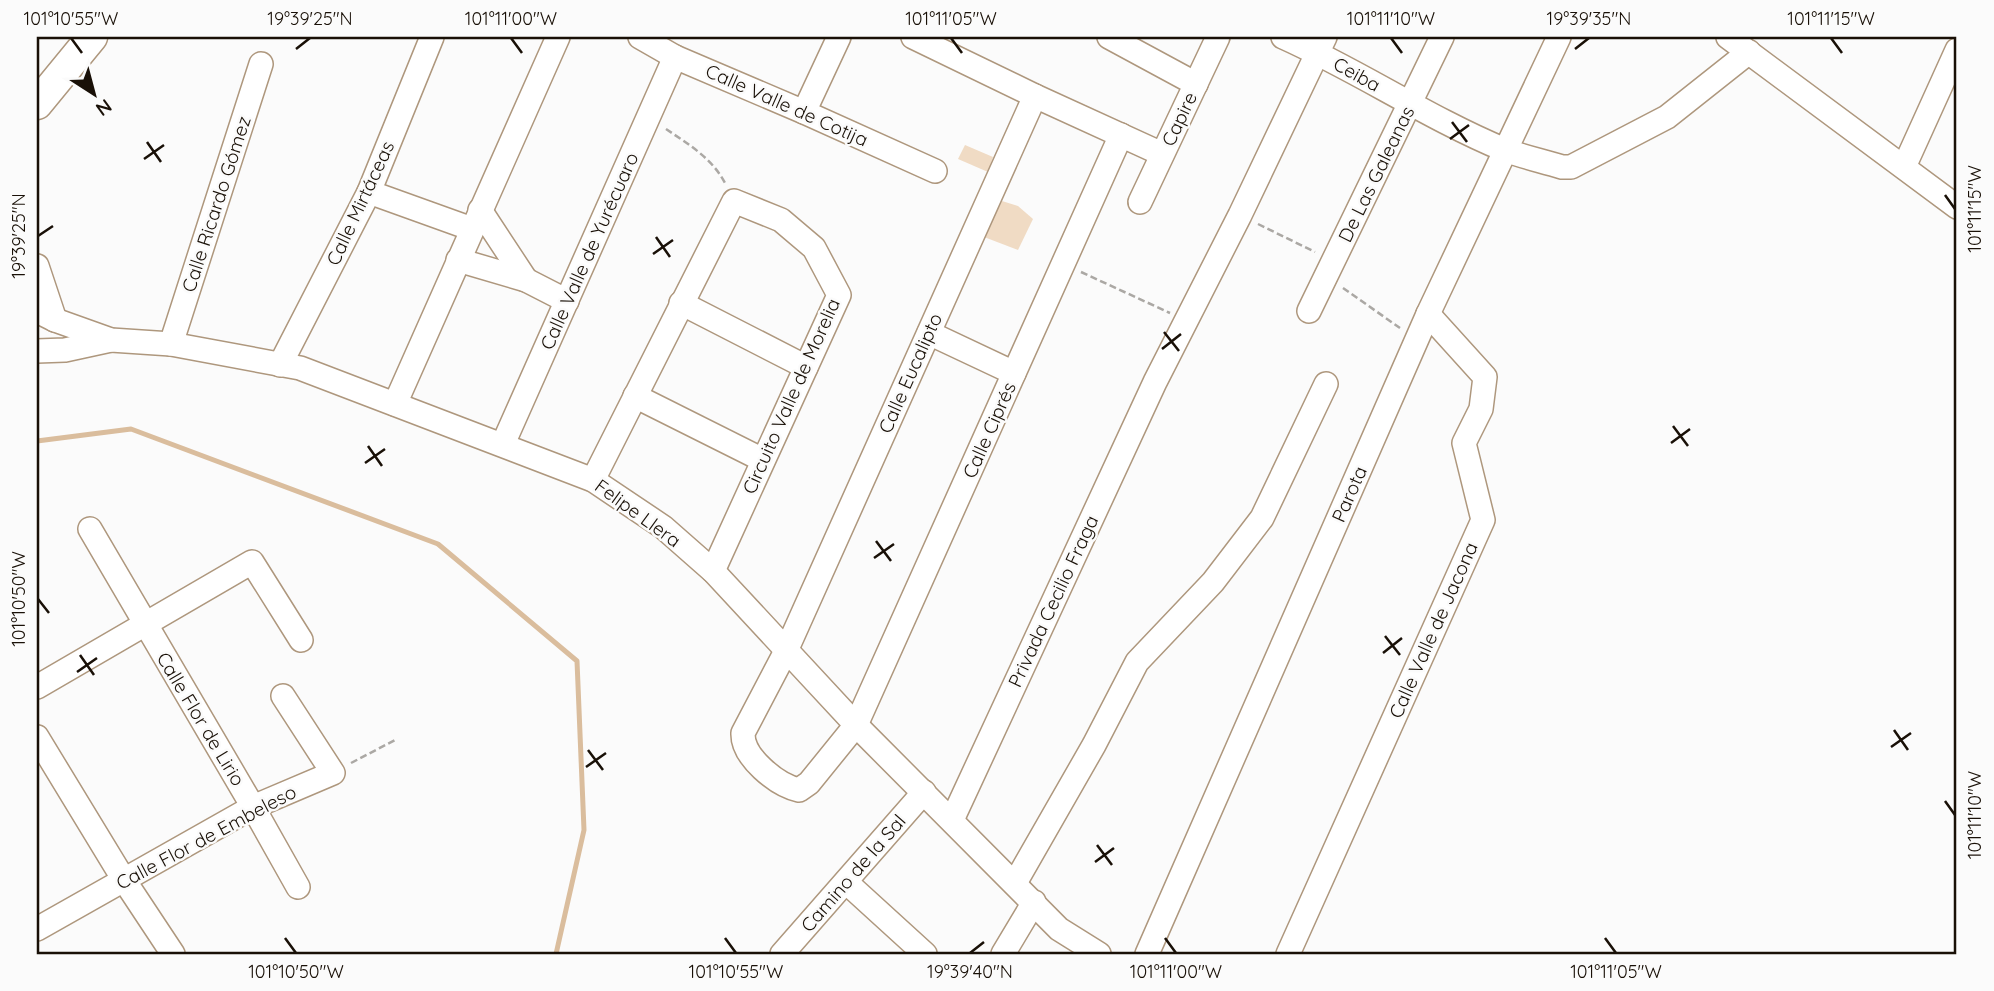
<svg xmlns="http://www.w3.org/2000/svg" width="1994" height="991" font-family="Quicksand,sans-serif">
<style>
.green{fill:#f0dbc4}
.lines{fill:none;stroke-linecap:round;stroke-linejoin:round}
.stream{stroke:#dabd9d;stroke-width:5}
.minor-casing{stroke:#ae977d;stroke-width:26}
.major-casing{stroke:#ae977d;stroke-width:33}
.path{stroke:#aba8a4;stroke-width:2.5;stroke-dasharray:7 3.5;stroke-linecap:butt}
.minor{stroke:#fff;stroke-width:23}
.major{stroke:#fff;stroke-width:30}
.ticks{fill:none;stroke:#191007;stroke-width:2.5}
.labels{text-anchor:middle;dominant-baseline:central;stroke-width:5;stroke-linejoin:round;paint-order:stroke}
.street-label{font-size:19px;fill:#191007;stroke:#fbfbfb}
.neatline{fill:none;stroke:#191007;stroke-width:2.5}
.ticks-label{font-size:18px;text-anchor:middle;fill:#191007}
</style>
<rect width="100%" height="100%" fill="#fbfbfb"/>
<g class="green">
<path d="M965,145L993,157L988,172L958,159Z"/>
<path d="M1002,201L1018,206L1033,219L1018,250L984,237Z"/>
</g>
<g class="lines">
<path class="stream" d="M37,441L131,429L438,544L577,661L584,830L556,954"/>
<defs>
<g id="minor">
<path d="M640,37L675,57L804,112L935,171"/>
<path d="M913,37L1035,96L1162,154"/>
<path d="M1109,37L1196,84"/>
<path d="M1283,37C1359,71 1428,118 1505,150C1523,157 1543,161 1562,167H1571L1667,117L1749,52"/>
<path d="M1728,37L1957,207"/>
<path d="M1035,96L786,651L743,733C742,757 777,785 799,790L809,783L856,725L1121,135"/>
<path d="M804,112L839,37"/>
<path d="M1904,167L1957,50"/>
<path d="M369,192L472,229"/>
<path d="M1140,202L1218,37"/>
<path d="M480,210L526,280"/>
<path d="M458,260L526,280L567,301"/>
<path d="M37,266L55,320"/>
<path d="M681,303L806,367"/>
<path d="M37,311L55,320L111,340L171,344L300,368L593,480L663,527L713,571L856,725L1059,929L1099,954"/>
<path d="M1309,311L1442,37"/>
<path d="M929,333L1014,373"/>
<path d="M171,344L261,64"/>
<path d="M37,351L65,350L111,340"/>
<path d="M280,365L369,192L432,37"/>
<path d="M635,396L763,460"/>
<path d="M395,404L558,37"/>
<path d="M503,444L675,57"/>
<path d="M593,480L734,201L781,220L814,248L839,295L713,571"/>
<path d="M90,529L253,807L298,887"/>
<path d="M37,687L252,562L301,640"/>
<path d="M37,737L124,880L173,954"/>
<path d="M952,820L1155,382L1240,215L1325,37"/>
<path d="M846,882L925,954"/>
<path d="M1015,883L1094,745L1137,662L1213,582L1262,518L1326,384"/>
<path d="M37,929L253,807L333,773L283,696"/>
<path d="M782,954L924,792"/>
<path d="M1003,954L1034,902"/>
<path d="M1147,954L1428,314L1559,37"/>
<path d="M1288,954L1483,520L1464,443L1481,409L1485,377L1428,314"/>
</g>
<path id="major" d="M37,104L92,37"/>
</defs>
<use href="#minor" class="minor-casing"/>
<use href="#major" class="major-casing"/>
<g class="path">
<path d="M666,129C688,144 712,158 725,183"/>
<path d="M1258,224L1315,252"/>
<path d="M1081,272L1170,313"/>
<path d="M1343,288L1400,328"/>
<path d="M351,763L395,740"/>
</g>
<use href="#minor" class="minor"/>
<use href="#major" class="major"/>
</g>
<path class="ticks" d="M71,38L82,53M511,38L522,53M951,38L962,53M1391,38L1402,53M1831,38L1842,53M296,49L310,38M1575,49L1589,38M1452,122L1467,142M1450,139L1469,125M147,142L161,162M144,159L164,145M1945,195L1955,209M38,236L53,226M656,237L670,257M653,254L673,240M1164,332L1179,351M1162,349L1181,334M1673,426L1688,446M1671,443L1690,429M368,446L382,466M365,463L385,449M876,541L891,561M874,558L894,544M38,599L49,613M1385,636L1400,655M1383,653L1402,638M80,655L94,675M77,672L97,658M1894,730L1908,750M1891,747L1911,733M588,750L603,770M586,767L606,753M1945,801L1955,815M1097,845L1112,865M1095,862L1114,848M285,938L296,953M725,938L736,953M1165,938L1176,953M1605,938L1616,953M970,953L984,942"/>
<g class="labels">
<g class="street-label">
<text transform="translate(1357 74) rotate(29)">Ceiba</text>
<text transform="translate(787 105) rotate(24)">Calle Valle de Cotija</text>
<text transform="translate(1179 119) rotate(-65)">Capire</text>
<text transform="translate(1376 174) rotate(-64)">De Las Galeanas</text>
<text transform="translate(360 203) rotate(-65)">Calle Mirtáceas</text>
<text transform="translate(216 204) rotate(-72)">Calle Ricardo Gómez</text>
<text transform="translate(589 251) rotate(-66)">Calle Valle de Yurécuaro</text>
<text transform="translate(910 373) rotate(-66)">Calle Eucalipto</text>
<text transform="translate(791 396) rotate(-66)">Circuito Valle de Morelia</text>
<text transform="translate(989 430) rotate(-66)">Calle Ciprés</text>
<text transform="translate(1349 494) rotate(-66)">Parota</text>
<text transform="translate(638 513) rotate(36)">Felipe Llera</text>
<text transform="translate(1053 601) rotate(-65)">Privada Cecilio Fraga</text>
<text transform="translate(1433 630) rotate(-66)">Calle Valle de Jacona</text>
<text transform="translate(201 719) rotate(59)">Calle Flor de Lirio</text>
<text transform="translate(206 837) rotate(-28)">Calle Flor de Embeleso</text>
<text transform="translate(853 873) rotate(-49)">Camino de la Sal</text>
</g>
</g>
<rect width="1994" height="991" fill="none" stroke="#fbfbfb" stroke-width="77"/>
<g transform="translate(94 94) rotate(144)" stroke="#fbfbfb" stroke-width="5" paint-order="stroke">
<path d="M0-5L12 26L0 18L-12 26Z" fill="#191007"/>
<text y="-10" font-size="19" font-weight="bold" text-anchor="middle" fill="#191007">N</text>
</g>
<rect x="38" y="38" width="1917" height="915" class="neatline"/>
<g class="ticks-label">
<text x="71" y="25">101°10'55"W</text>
<text x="310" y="25">19°39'25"N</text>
<text x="511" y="25">101°11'00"W</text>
<text x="951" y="25">101°11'05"W</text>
<text x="1391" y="25">101°11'10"W</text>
<text x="1589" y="25">19°39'35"N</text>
<text x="1831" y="25">101°11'15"W</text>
<text transform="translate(1975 209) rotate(-90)" y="6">101°11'15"W</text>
<text transform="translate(19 236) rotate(-90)" y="6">19°39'25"N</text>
<text transform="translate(19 599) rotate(-90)" y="6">101°10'50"W</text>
<text transform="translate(1975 815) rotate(-90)" y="6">101°11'10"W</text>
<text x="296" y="978">101°10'50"W</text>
<text x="736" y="978">101°10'55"W</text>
<text x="970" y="978">19°39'40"N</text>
<text x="1176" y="978">101°11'00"W</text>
<text x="1616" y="978">101°11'05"W</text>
</g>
</svg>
